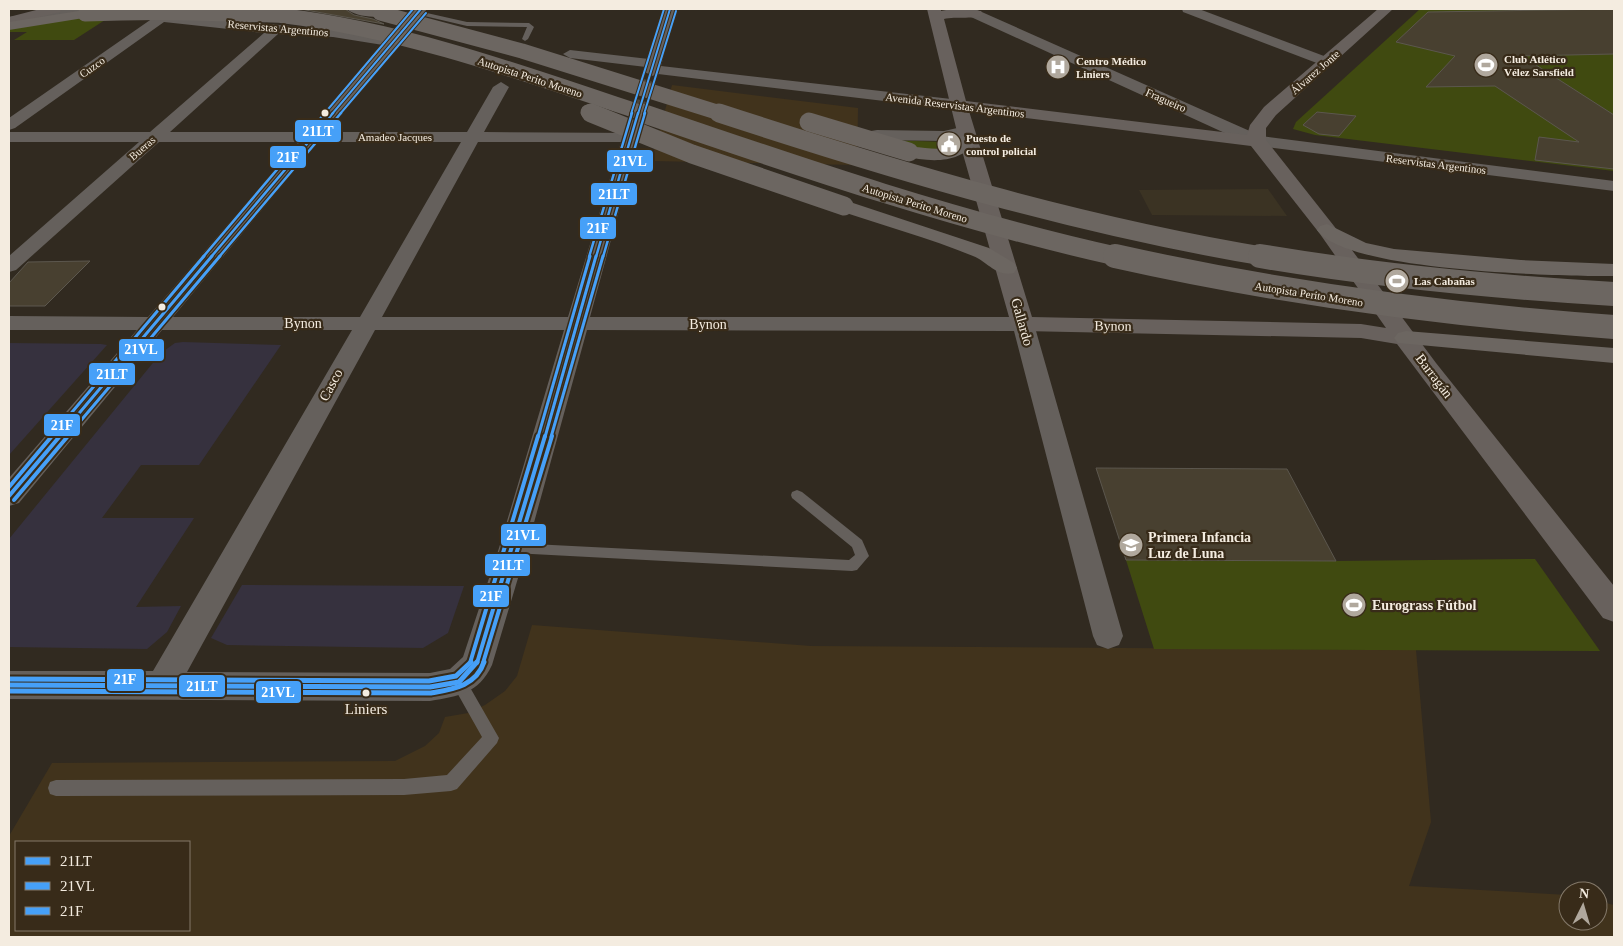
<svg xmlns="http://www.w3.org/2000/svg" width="1623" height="946" font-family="'Times New Roman',serif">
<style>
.commercial{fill:#36313e}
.built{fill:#41331c;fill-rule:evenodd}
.education{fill:#3b3323}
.green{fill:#404a10}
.building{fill:#484030;stroke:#5c574e}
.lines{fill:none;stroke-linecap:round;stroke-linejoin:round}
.street-tunnel-far1{stroke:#4e473d;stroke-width:14;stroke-dasharray:14 7;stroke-linecap:butt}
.street-tunnel{stroke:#4e473d;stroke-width:18;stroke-dasharray:18 9;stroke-linecap:butt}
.lane{fill:#65605c;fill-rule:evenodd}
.street{fill:#65605c;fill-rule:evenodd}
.secondary{fill:#68615d;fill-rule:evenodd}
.highway{fill:#6c6661;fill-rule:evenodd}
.highway-bridge-far2{stroke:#6c6661;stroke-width:15}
.highway-bridge-far1{stroke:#6c6661;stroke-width:19}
.highway-bridge{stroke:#6c6661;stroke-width:24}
.bus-1-far4-casing{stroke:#382b19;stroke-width:4}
.bus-1-far3-casing{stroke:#382b19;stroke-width:5}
.bus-1-far2-casing{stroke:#382b19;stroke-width:6}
.bus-1-far1-casing{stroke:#382b19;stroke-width:8}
.bus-1-casing{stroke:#382b19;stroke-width:9}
.bus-2-far4-casing{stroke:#382b19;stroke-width:4}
.bus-2-far3-casing{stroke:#382b19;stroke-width:5}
.bus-2-far2-casing{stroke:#382b19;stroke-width:6}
.bus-2-far1-casing{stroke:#382b19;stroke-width:8}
.bus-2-casing{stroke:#382b19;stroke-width:9}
.bus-3-far4-casing{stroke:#382b19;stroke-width:4}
.bus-3-far3-casing{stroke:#382b19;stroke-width:5}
.bus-3-far2-casing{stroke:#382b19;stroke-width:6}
.bus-3-far1-casing{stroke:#382b19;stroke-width:8}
.bus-3-casing{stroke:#382b19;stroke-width:9}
.bus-1-far4{stroke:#46a0f8;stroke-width:2}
.bus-1-far3{stroke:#46a0f8;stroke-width:2.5}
.bus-1-far2{stroke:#46a0f8;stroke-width:3}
.bus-1-far1{stroke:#46a0f8;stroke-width:4}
.bus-1{stroke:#46a0f8;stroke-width:5}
.bus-2-far4{stroke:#46a0f8;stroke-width:2}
.bus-2-far3{stroke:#46a0f8;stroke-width:2.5}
.bus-2-far2{stroke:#46a0f8;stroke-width:3}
.bus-2-far1{stroke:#46a0f8;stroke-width:4}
.bus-2{stroke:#46a0f8;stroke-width:5}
.bus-3-far4{stroke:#46a0f8;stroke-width:2}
.bus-3-far3{stroke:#46a0f8;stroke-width:2.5}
.bus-3-far2{stroke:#46a0f8;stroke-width:3}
.bus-3-far1{stroke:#46a0f8;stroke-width:4}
.bus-3{stroke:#46a0f8;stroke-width:5}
.bus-dot{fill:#f4ece0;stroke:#382b19;stroke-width:2}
.labels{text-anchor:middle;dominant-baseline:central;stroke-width:4.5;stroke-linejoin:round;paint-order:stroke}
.far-street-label{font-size:11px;fill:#f4ece0;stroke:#382b19}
.far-poi-label{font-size:11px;font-weight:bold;fill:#f4ece0;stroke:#382b19;text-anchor:start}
.street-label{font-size:14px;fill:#f4ece0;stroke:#382b19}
.poi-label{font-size:14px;font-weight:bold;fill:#f4ece0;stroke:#382b19;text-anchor:start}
.near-bus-label{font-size:15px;fill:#f4ece0;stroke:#382b19}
.line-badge{stroke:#382b19;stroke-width:2}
.badge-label{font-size:14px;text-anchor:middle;font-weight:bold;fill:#fff}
</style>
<rect width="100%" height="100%" fill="#312a20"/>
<g class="commercial">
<path d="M183,342L281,345L199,465H141L102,518H194L136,607L181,606L167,632L147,649L9,647V539L161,353L175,343Z"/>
<path d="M9,343L101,344L107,345L9,455Z"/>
<path d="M242,585L464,586L448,633L423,648L227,645L211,638Z"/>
</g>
<g class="built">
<path d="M672,85L858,108L857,165L651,161Z"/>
<path d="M532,625L811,646L1416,650L1431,822L1409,886L1568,895V921H1598V901L1614,905V937H9V836L52,763L395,761L425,746L439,733L445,717L468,713L485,705L505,691L517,676ZM16,842H189V930H16Z"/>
</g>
<path class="education" d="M1268,189L1287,216L1152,215L1139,190Z"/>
<g class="green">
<path d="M122,9L74,40H14L27,32H9V26Z"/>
<path d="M1420,9H1614V171L1315,135L1293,129L1296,122Z"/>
<path d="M884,140L947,142L952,143L953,145C931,156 906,145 884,140Z"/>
<path d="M1535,559L1600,651L1154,649L1126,560L1336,561Z"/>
</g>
<g class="building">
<path d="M300,9H345L354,15L373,19L384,24Z"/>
<path d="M1614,9V54L1522,56L1614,115V169L1535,160L1539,137L1579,142L1495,86L1426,87L1455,56L1396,42L1428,12Z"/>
<path d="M1317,112L1356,116L1339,136L1319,134L1303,125Z"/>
<path d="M90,261L45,306H9V283L28,262Z"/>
<path d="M1096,468L1287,469L1336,561L1126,560Z"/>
</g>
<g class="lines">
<path class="street-tunnel-far1" d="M638,114L652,72"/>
<path class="street-tunnel" d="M631,137L639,113"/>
<g class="lane">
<path d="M418,11L467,22L529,23L534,27L528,39L525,41L522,39L527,27L467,26L416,14Z"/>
<path d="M797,490L802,492L862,540L869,556L857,570L852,571L513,553L508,552L506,548L508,544L513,543L849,560L855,555L852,547L792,498L791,495L792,492Z"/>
<path d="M459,675L464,677L499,738L497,743L457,789L451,791L404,795L56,796L50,794L48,788L50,782L56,780L404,779L447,775L482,737L451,682L454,677Z"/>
</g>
<g class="street">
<path d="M58,9H86L80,13L9,25V17Z"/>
<path d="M166,9H180L174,15C246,23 318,27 390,37L414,9H427L326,132H467L493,87L501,82L509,87L484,132L637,133L639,137L590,317H1023L1031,319L1034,324L1123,636L1119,645L1108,649L1097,645L1093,636L1014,331L587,330L527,548L492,665C478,694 459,696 430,701L9,699V671H153L352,330H162L19,503L9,506V478L137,330H9V316L148,317L299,142H159L16,270L9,272V256L139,142H9V132H150L264,33L164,22L15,128L9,130V118ZM278,34L333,37L383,45L308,132H170ZM318,142H461L360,317H173ZM478,142H621L568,317H382ZM375,330H564L499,548L463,657L450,669L430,673L187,672Z"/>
<path d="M664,9H676L661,66L960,100L968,105L960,110L658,74L652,76L645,72L646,67L570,58L563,54L570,50L649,59Z"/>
<path d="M959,9H975L1261,136L1614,181V191L1251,145L960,12Z"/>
<path d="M1182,9H1199L1332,59L1334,62L1327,66L1322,65L1183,12Z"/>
<path d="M966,126L972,128L974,131L972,134L944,141L877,140L871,139L869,135L871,131L877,130L944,131Z"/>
</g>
<g class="secondary">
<path d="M40,9H62L60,12L9,25V17Z"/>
<path d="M927,9H941V11L951,9L981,11L983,14C978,20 955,16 944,19L966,101L1247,135L1250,125L1264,107L1378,9H1393L1276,115L1266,128V140L1334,226L1436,363L1614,586V622L1603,618L1397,344L1361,338L1023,331L1015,329L1011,324L959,140ZM969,111L1251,146L1320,234L1386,328L1361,324L1032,317Z"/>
</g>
<g class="highway">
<path d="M347,9H379L387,13C380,20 353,16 347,9Z"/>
<path d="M85,10L90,11L92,14L90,17L9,30V22Z"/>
<path d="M968,135L974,136L977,140C960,165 930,162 903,156L900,152L903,148C924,143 946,159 962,136Z"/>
<path d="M844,200L989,248L1014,263L1017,268L1014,273C996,277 988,262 973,256C929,238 882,225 837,210L834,206L837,202Z"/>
<path d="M1327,224L1366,243L1394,249L1521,260L1614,264V276C1560,276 1346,272 1317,230L1320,226Z"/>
<path d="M1406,331L1614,348V363L1398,343L1394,338L1398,333Z"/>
</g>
<g class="highway-bridge-far2">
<path d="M380,13L522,51L723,114"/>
<path d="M85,14C133,12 181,12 228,14C247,15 266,14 285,16C408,31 528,75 645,114"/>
<path d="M588,112L594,114"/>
</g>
<g class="highway-bridge-far1">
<path d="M591,113L692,154L844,206"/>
<path d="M642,113C800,167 957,221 1120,257"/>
<path d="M719,113C900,172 1080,226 1268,257"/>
<path d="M809,122L909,152"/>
</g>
<g class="highway-bridge">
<path d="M1115,256C1280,293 1446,315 1614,327"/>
<path d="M1260,256C1378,276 1495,287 1614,294"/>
</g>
<defs>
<g id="bus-1-far4">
<path d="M332,114L421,9"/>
<path d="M638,114L670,9"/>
</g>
<g id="bus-1-far3">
<path d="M211,257L333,113"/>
<path d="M596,257L638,113"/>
</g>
<g id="bus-1-far2">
<path d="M59,437L212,256"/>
<path d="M545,437L596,256"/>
</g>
<g id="bus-1-far1">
<path d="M9,496L60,436"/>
<path d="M477,663L545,436"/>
</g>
<path id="bus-1" d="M9,685L430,687L459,682L477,662"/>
<g id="bus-2-far4">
<path d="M340,114L426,13"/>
<path d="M644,114L676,11"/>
</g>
<g id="bus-2-far3">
<path d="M219,257L341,113"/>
<path d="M603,257L645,113"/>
</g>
<g id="bus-2-far2">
<path d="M67,437L220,256"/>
<path d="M551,437L603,256"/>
</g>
<g id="bus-2-far1">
<path d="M14,500L68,436"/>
<path d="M483,663L552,436"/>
</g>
<path id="bus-2" d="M9,691L431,693C453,689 476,686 484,662"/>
<g id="bus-3-far4">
<path d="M324,114L413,9"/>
<path d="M631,114L664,9"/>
</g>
<g id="bus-3-far3">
<path d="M203,257L325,113"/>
<path d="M589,257L632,113"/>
</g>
<g id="bus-3-far2">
<path d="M51,437L204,256"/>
<path d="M538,437L590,256"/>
</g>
<g id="bus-3-far1">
<path d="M9,487L52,436"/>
<path d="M470,663L538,436"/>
</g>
<path id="bus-3" d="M9,679L429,681L456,676L471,662"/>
</defs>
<use href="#bus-1-far4" class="bus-1-far4-casing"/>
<use href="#bus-1-far3" class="bus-1-far3-casing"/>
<use href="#bus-1-far2" class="bus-1-far2-casing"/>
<use href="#bus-1-far1" class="bus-1-far1-casing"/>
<use href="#bus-1" class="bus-1-casing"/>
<use href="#bus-2-far4" class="bus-2-far4-casing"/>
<use href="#bus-2-far3" class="bus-2-far3-casing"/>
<use href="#bus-2-far2" class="bus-2-far2-casing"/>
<use href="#bus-2-far1" class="bus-2-far1-casing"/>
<use href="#bus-2" class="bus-2-casing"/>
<use href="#bus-3-far4" class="bus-3-far4-casing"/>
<use href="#bus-3-far3" class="bus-3-far3-casing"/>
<use href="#bus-3-far2" class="bus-3-far2-casing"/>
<use href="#bus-3-far1" class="bus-3-far1-casing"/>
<use href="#bus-3" class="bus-3-casing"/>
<use href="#bus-1-far4" class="bus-1-far4"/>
<use href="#bus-1-far3" class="bus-1-far3"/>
<use href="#bus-1-far2" class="bus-1-far2"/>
<use href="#bus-1-far1" class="bus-1-far1"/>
<use href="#bus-1" class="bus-1"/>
<use href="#bus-2-far4" class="bus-2-far4"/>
<use href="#bus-2-far3" class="bus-2-far3"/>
<use href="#bus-2-far2" class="bus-2-far2"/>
<use href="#bus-2-far1" class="bus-2-far1"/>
<use href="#bus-2" class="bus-2"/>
<use href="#bus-3-far4" class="bus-3-far4"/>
<use href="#bus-3-far3" class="bus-3-far3"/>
<use href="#bus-3-far2" class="bus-3-far2"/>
<use href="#bus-3-far1" class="bus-3-far1"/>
<use href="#bus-3" class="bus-3"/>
</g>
<defs>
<symbol id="stadium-disc" viewBox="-11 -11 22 22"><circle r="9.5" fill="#b0a89d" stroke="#382b19"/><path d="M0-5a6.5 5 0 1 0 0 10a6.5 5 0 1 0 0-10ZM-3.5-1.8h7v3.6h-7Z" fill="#fff"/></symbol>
<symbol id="hospital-disc" viewBox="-11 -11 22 22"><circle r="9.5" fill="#b0a89d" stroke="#382b19"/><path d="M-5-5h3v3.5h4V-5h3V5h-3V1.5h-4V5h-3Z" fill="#fff"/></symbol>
<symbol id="civic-disc" viewBox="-11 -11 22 22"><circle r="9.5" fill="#b0a89d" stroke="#382b19"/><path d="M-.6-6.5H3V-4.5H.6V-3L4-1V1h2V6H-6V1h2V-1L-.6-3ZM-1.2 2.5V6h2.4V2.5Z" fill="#fff"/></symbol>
<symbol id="school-disc" viewBox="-11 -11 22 22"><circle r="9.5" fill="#b0a89d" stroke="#382b19"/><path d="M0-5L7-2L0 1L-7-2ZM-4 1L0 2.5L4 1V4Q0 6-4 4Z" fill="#fff"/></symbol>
</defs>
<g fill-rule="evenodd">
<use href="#stadium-disc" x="1472" y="51" width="28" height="28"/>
<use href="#hospital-disc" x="1044" y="53" width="28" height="28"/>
<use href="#civic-disc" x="935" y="130" width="28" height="28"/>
<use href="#stadium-disc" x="1383" y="267" width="28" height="28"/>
<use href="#school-disc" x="1117" y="531" width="28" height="28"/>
<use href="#stadium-disc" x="1340" y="591" width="28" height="28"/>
</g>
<g class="bus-dot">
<circle cx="325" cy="113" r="4.5"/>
<circle cx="162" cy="307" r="4.5"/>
<circle cx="366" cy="693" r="4.5"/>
</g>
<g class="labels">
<g class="far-street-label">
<text transform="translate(278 28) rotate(5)">Reservistas Argentinos</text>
<text transform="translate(92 67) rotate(-35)">Cuzco</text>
<text transform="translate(1315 72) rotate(-41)">Álvarez Jonte</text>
<text transform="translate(530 77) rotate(18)">Autopista Perito Moreno</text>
<text transform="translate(1166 100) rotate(24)">Fragueiro</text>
<text transform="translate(955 105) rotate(7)">Avenida Reservistas Argentinos</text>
<text x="395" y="137">Amadeo Jacques</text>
<text transform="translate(142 148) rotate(-41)">Bueras</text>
<text transform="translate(1436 164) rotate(7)">Reservistas Argentinos</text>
<text transform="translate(915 203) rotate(17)">Autopista Perito Moreno</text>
<text transform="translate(1309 294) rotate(9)">Autopista Perito Moreno</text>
</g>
<g class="far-poi-label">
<text x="1504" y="59">Club Atlético<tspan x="1504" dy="13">Vélez Sarsfield</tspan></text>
<text x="1076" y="61">Centro Médico<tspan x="1076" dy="13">Liniers</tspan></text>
<text x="966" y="138">Puesto de<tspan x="966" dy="13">control policial</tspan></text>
<text x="1414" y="281">Las Cabañas</text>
</g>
<g class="street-label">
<text transform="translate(1022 322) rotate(74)">Gallardo</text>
<text x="303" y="323">Bynon</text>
<text x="708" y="324">Bynon</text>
<text transform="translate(1113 326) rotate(1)">Bynon</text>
<text transform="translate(1434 376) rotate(53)">Barragán</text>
<text transform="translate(331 385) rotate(-61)">Casco</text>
</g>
<g class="poi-label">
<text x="1148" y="537">Primera Infancia<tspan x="1148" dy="16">Luz de Luna</tspan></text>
<text x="1372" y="605">Eurograss Fútbol</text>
</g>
<g class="near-bus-label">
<text x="366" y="709">Liniers</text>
</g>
</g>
<g class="line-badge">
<rect x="294" y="119" width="48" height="24" rx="5" fill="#46a0f8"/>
<rect x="269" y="145" width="38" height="24" rx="5" fill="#46a0f8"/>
<rect x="606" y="149" width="48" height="24" rx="5" fill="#46a0f8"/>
<rect x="590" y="182" width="48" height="24" rx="5" fill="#46a0f8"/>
<rect x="579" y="216" width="38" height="24" rx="5" fill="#46a0f8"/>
<rect x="118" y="338" width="47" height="24" rx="5" fill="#46a0f8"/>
<rect x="88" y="362" width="48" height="24" rx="5" fill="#46a0f8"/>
<rect x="43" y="413" width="38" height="24" rx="5" fill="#46a0f8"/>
<rect x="500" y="523" width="47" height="24" rx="5" fill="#46a0f8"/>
<rect x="484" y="553" width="47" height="24" rx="5" fill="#46a0f8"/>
<rect x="472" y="584" width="38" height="24" rx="5" fill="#46a0f8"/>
<rect x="106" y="668" width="39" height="24" rx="5" fill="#46a0f8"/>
<rect x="178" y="674" width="48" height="24" rx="5" fill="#46a0f8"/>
<rect x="255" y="680" width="47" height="24" rx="5" fill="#46a0f8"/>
</g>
<g class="badge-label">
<text x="318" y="136">21LT</text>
<text x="288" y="162">21F</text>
<text x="630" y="166">21VL</text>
<text x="614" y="199">21LT</text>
<text x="598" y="233">21F</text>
<text x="141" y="354">21VL</text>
<text x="112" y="379">21LT</text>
<text x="62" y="430">21F</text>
<text x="523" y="540">21VL</text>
<text x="508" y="570">21LT</text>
<text x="491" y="601">21F</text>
<text x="125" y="684">21F</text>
<text x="202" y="691">21LT</text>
<text x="278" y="697">21VL</text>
</g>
<rect width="1623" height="946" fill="none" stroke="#f4ece0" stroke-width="20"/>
<rect x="15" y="841" width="175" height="90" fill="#382b19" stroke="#837869"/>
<rect x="25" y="857" width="25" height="8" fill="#46a0f8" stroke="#837869"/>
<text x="60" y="866" font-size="15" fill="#f4ece0">21LT</text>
<rect x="25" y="882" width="25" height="8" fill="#46a0f8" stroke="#837869"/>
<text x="60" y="891" font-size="15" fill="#f4ece0">21VL</text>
<rect x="25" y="907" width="25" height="8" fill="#46a0f8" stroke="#837869"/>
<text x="60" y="916" font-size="15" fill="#f4ece0">21F</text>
<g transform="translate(1583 906) rotate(5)"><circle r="24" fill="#382b19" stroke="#837869"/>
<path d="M0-4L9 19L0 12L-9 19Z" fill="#b0a89d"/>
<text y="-8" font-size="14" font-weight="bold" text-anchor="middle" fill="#f4ece0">N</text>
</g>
</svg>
